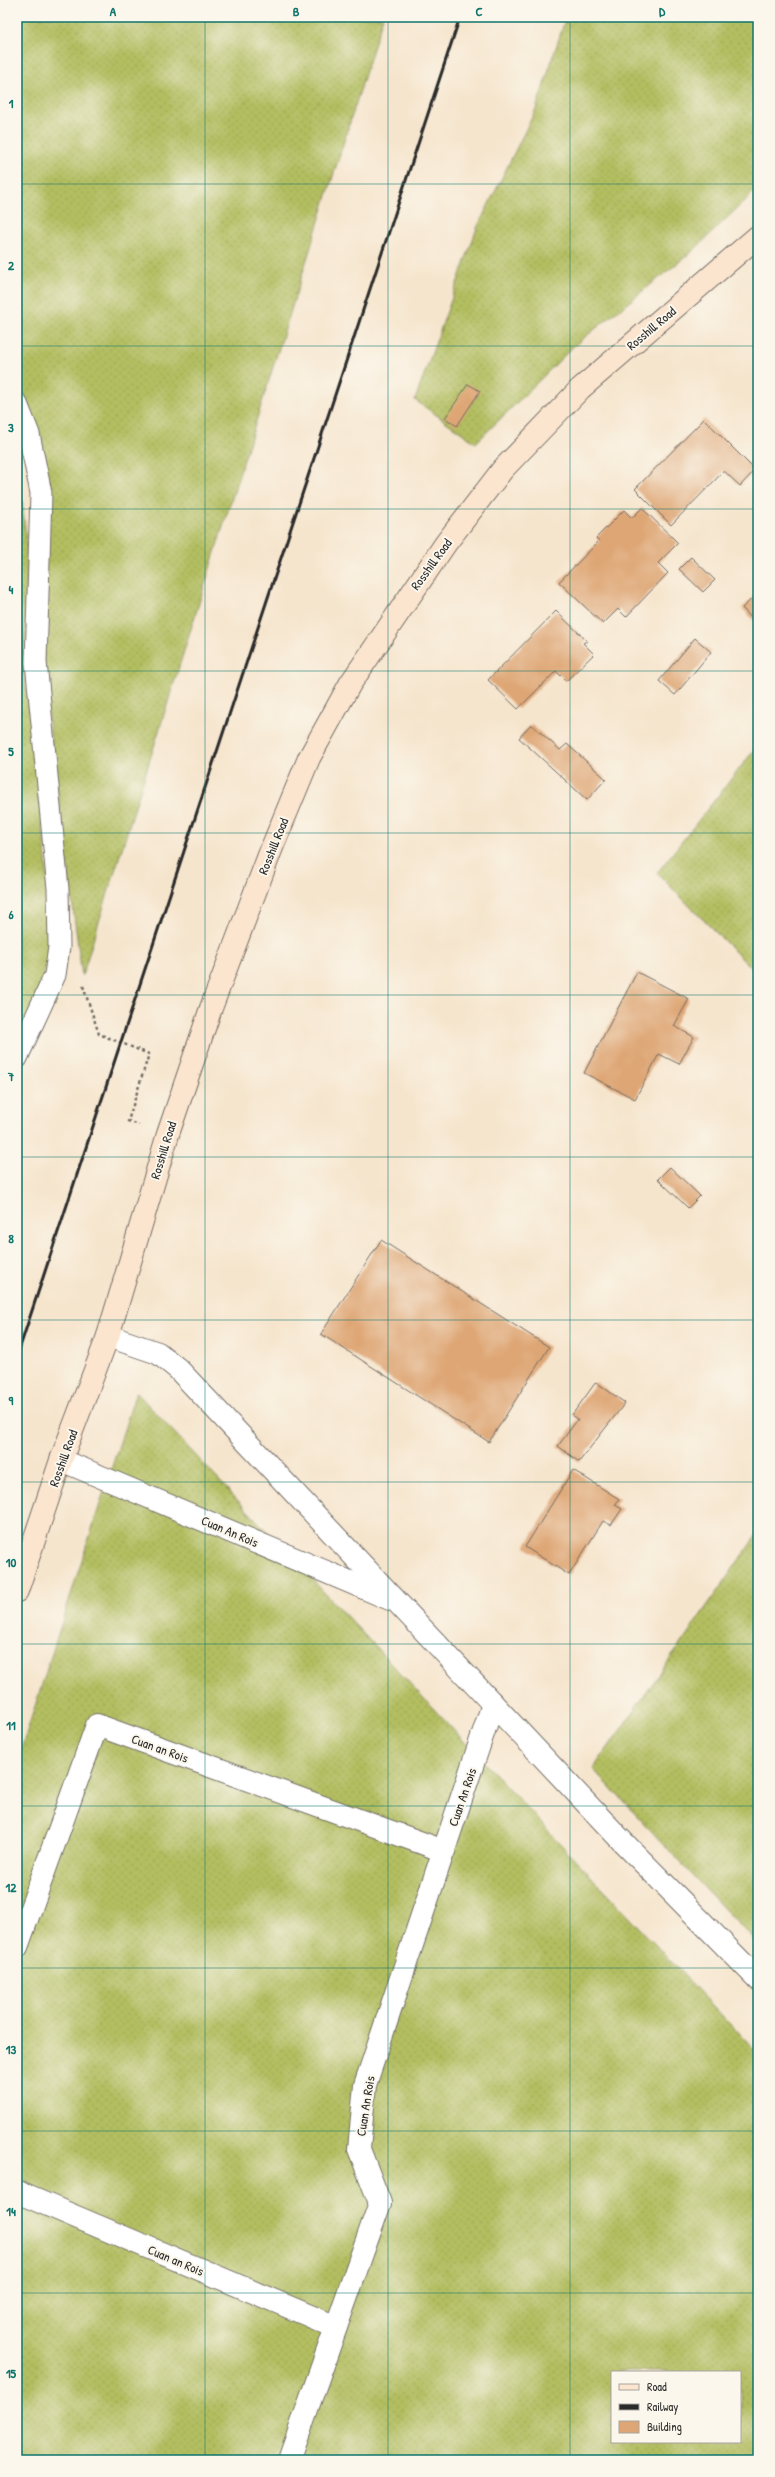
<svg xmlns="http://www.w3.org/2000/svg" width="775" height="2477" font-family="'Patrick Hand',sans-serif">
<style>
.grass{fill:url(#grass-dots);stroke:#6e7446;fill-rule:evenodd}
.building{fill:#dea675}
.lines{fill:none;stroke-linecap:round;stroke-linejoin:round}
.lane-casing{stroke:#726c64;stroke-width:23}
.street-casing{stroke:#726c64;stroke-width:24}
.secondary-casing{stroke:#726c64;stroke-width:24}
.path{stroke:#726c64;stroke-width:2.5;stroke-dasharray:3 3;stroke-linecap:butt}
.lane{stroke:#fff;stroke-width:21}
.street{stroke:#fff;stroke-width:22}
.secondary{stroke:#fce5cf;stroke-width:22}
.rail{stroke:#2b2b2b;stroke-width:3}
.grid{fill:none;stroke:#0f766e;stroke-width:1;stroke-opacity:0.55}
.labels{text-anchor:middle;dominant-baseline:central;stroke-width:4;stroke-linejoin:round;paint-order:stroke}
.street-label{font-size:13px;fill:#2b2b2b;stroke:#fbf7ec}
.neatline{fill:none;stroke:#0f766e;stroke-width:1.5}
.grid-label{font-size:13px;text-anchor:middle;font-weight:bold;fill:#0f766e}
</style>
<defs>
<pattern id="grass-dots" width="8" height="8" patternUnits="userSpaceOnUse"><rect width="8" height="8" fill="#b2be60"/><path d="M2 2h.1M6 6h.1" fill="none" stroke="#99a354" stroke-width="1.8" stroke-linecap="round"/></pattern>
</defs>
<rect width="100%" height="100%" fill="#fbf7ec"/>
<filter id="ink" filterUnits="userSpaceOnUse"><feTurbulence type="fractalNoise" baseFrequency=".025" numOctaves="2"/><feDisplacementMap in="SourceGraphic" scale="8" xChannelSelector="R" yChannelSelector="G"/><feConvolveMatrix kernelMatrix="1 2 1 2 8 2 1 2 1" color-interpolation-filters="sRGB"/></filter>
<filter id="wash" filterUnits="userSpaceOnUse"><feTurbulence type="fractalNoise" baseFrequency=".012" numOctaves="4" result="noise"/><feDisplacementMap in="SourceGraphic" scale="16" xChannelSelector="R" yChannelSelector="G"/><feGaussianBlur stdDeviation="0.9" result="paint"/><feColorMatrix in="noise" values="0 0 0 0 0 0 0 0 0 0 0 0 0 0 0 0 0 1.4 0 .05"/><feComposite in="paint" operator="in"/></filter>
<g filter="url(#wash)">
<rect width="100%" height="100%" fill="#f6e5cd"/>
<g class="grass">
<path d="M17,17H383L82,976L44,687L39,436L17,377Z"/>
<path d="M566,17H758V188L694,250L575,345L476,443L415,400L477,228L536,109Z"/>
<path d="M17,459L28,553L24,672L41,801L53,942L38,996L17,1043Z"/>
<path d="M758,745V975L657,873Z"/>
<path d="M136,1392L758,2054V2460H17V1762ZM612,2372H740V2442H612Z"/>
<path d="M758,1533V1945L593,1769Z"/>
</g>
<g id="blocks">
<g class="building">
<path d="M468,384L480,391L457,426L445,418Z"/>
<path d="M704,419L755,470L740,486L724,471L671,525L635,489Z"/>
<path d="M642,508L678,543L658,563L668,573L626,617L618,609L603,624L559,582L599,541L596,538L624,510L632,518Z"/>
<path d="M691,557L715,580L703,592L679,569Z"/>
<path d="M758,593V625L742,608Z"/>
<path d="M556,611L587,641L583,643L594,654L566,681L556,671L518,709L488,680Z"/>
<path d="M695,638L711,652L675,695L659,681Z"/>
<path d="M531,724L560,750L567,744L606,779L587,800L519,738Z"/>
<path d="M637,972L689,999L674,1026L694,1037L679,1064L659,1054L635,1099L584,1073Z"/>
<path d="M670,1167L700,1196L688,1208L658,1179Z"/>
<path d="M381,1240L549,1347L489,1442L321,1334Z"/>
<path d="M596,1382L625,1403L579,1462L558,1446L578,1419L572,1415Z"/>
<path d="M573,1470L619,1499L615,1505L622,1509L611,1525L603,1521L569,1575L525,1547Z"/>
</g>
</g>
</g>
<g filter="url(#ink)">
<use href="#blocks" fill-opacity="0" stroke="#726c64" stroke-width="1"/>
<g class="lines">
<defs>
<path id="lane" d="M17,404L29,434L41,493L36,662L58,889L59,947L55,975L17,1058"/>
<g id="street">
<path d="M108,1336L158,1353L178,1369L620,1839L758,1979"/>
<path d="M61,1460L390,1599"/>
<path d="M17,1947L97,1725L444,1851"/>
<path d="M17,2192L336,2327"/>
<path d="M289,2460L380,2203L359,2149L365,2085L493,1704"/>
</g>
<path id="secondary" d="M17,1591L61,1460L108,1336L168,1134L211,1008L271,850L309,758L350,684L446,543L503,469L580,389L758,236"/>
</defs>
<use href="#lane" class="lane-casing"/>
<use href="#street" class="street-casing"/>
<use href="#secondary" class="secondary-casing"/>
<path class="path" d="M83,986L99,1034L149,1054L128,1121L139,1125"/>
<use href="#lane" class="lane"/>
<use href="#street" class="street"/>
<use href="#secondary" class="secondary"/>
<path class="rail" d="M17,1356L460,17"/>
</g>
</g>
<path class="grid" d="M205,17V2460M388,17V2460M570,17V2460M17,184H758M17,346H758M17,509H758M17,671H758M17,833H758M17,995H758M17,1157H758M17,1320H758M17,1482H758M17,1644H758M17,1806H758M17,1968H758M17,2131H758M17,2293H758"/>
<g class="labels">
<g class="street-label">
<text transform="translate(651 328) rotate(-40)">Rosshill Road</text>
<text transform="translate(431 564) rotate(-54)">Rosshill Road</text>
<text transform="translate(273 846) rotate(-68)">Rosshill Road</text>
<text transform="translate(163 1150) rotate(-73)">Rosshill Road</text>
<text transform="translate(63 1458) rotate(-70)">Rosshill Road</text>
<text transform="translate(230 1531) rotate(23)">Cuan An Rois</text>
<text transform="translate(160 1748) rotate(20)">Cuan an Rois</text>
<text transform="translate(462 1797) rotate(-71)">Cuan An Rois</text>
<text transform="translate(365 2106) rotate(-81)">Cuan An Rois</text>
<text transform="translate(176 2260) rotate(23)">Cuan an Rois</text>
</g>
</g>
<rect width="775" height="2477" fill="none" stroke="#fbf7ec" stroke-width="44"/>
<rect x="611" y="2371" width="130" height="72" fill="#fbf7ec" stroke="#a8a59f"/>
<rect x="619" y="2384" width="20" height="6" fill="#fce5cf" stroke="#a8a59f"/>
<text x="647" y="2391" font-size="12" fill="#2b2b2b">Road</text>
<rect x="619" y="2404" width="20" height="6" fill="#2b2b2b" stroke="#a8a59f"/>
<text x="647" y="2411" font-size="12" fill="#2b2b2b">Railway</text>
<rect x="619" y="2421" width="20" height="12" fill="#dea675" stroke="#a8a59f"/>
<text x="647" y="2431" font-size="12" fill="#2b2b2b">Building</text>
<rect x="22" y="22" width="731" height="2433" class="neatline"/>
<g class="grid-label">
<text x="113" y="16">A</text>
<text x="296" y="16">B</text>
<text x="479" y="16">C</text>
<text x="662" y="16">D</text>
<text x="11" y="108">1</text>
<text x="11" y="270">2</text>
<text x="11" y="432">3</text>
<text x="11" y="594">4</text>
<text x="11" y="756">5</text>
<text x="11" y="919">6</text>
<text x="11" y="1081">7</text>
<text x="11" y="1243">8</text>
<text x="11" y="1405">9</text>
<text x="11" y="1567">10</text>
<text x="11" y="1730">11</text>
<text x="11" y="1892">12</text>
<text x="11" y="2054">13</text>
<text x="11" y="2216">14</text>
<text x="11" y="2378">15</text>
</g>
</svg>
